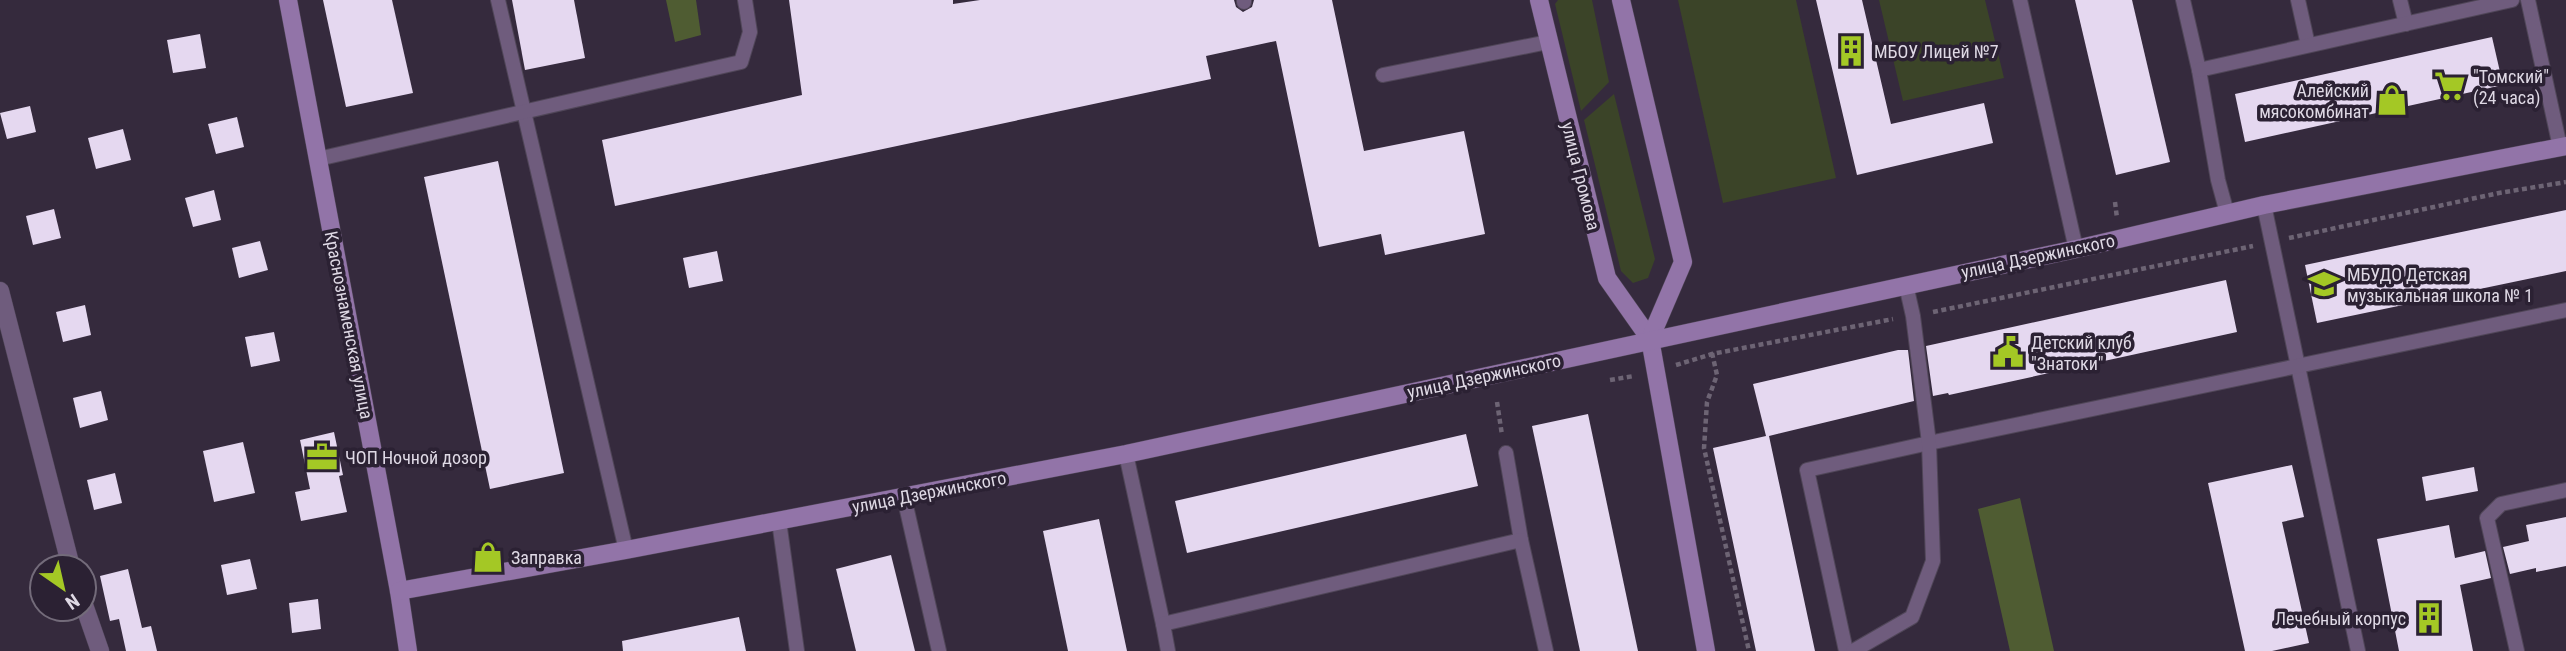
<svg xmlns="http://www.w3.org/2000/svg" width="2566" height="651" font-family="'Roboto Condensed',sans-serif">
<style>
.green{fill:#3b4428}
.forest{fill:#4f5c32}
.building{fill:#e5d8f0}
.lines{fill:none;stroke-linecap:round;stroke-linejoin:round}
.lane-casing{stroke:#504658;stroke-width:16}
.street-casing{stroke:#504658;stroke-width:19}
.secondary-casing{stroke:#504658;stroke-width:19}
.path{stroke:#6d6474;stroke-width:4.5;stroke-dasharray:5 3.5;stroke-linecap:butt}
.lane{stroke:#6f5c7d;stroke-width:14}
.street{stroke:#6f5c7d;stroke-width:18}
.secondary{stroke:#9274a8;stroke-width:18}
.labels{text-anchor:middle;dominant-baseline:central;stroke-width:7;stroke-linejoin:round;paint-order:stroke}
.poi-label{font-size:18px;fill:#dfd9e5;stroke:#2b2133;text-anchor:start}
.street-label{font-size:18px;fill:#dfd9e5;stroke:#2b2133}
</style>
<rect width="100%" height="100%" fill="#352a3d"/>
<g class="green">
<path d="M1558,0H1592L1609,82L1581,111L1555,4Z"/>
<path d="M1678,0H1796L1836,178L1723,203Z"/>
<path d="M1879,0H1985L2004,78L1903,101Z"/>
<path d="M1614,94L1655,259L1648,278L1633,283L1621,271L1584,120Z"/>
</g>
<g class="forest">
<path d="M666,0H696L701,35L675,42Z"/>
<path d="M2020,498L2054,651H2010L1978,509Z"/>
</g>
<g class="building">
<path d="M323,0H392L413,93L346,107Z"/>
<path d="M512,0H574L585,58L525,70Z"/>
<path d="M789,0H953V4L980,0H1234L1236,7L1243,12L1252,7L1254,0H1332L1364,151L1464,131L1485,234L1385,255L1381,234L1319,247L1276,41L1206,56L1211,79L615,206L602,140L802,95Z"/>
<path d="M1816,0H1862L1891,124L1984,103L1993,143L1857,175Z"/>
<path d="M2075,0H2132L2170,162L2116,175Z"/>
<path d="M200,34L206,68L173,73L167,40Z"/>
<path d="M2492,37L2503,85L2245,142L2235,94Z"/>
<path d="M30,106L36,132L7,139L0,113Z"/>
<path d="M237,117L244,147L216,154L208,124Z"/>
<path d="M123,129L131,160L96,169L88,138Z"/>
<path d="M498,161L564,473L490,489L424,177Z"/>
<path d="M214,190L221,220L193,227L185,198Z"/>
<path d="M54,209L61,238L33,245L26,216Z"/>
<path d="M2566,210V271L2317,323L2305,265Z"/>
<path d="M260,241L268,270L239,278L232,248Z"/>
<path d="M717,251L723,281L689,288L683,258Z"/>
<path d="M2226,280L2237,332L1949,395L1948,393L1933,396L1926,346Z"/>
<path d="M85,305L91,335L63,342L56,312Z"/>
<path d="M274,332L280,361L251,367L245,337Z"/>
<path d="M1898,350H1908L1914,401L1769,436L1815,651H1756L1713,448L1766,436L1753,384Z"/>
<path d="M101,391L108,420L80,428L73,398Z"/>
<path d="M1588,414L1638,651H1580L1532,426Z"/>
<path d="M334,432L343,475L339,476L347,512L301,521L295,492L310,489L300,440Z"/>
<path d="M1466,434L1478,486L1187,553L1175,501Z"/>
<path d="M243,442L255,493L214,502L203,451Z"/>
<path d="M2292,465L2304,517L2282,522L2309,643L2272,651H2245L2208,483Z"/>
<path d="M2474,467L2478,491L2426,501L2422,477Z"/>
<path d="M115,473L122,503L94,510L87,480Z"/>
<path d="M2566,517V566L2536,572V568L2510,574L2503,547L2529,541L2526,525Z"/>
<path d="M1099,519L1127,651H1068L1043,531Z"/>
<path d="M2449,525L2455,558L2485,551L2491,578L2460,585L2473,651H2399L2377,539Z"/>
<path d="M891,555L915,651H856L836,569Z"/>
<path d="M250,559L257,589L227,595L221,565Z"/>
<path d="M128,569L142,628L151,626L157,651H126L119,619L110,621L100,576Z"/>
<path d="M318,599L321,629L292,633L289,603Z"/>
<path d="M739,617L746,651H623L622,641Z"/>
</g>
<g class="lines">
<defs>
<g id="lane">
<path d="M498,0L626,550"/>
<path d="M1244,0V2"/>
<path d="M2020,0L2076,249"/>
<path d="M2183,0L2199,70L2218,180L2227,213"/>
<path d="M2298,0L2308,45"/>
<path d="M2400,0L2406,24"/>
<path d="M2528,0L2560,147"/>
<path d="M2199,70L2512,0"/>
<path d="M1383,75L1548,42"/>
<path d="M318,159L741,62L750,32L745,0"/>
<path d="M2264,205L2358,651"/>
<path d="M1506,453L1521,540"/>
<path d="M1126,454L1163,624"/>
<path d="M904,497L939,651"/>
<path d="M779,521L797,651"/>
<path d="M1168,651L1163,624L1521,540L1546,651"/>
<path d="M1846,651L1807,470L1929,443L2566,310"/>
<path d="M1853,651L1912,617L1933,561L1929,443L1913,316L1906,285"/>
<path d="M2517,651L2487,518L2501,504L2566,490"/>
</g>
<g id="street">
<path d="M0,291L71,567"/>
<path d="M84,605L100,651"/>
</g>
<g id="secondary">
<path d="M288,0L399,591L408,651"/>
<path d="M1539,0L1607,278L1650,339L1706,651"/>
<path d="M1621,0L1683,262L1650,339"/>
<path d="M399,591L626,550L1126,454L2076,249L2264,205L2566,146"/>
</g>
</defs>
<use href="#lane" class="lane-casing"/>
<use href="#street" class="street-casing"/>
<use href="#secondary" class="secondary-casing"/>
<g class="path">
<path d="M2115,202L2117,218"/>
<path d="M2289,238L2499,193L2566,182"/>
<path d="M1933,312L2253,246"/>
<path d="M1712,353L1717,375L1707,402L1704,448L1749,651"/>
<path d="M1676,365L1712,354L1893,319"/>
<path d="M1610,380L1634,376"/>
<path d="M1497,402L1502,435"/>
</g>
<use href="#lane" class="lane"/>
<use href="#street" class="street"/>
<use href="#secondary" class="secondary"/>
</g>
<defs>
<symbol id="building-bare" viewBox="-9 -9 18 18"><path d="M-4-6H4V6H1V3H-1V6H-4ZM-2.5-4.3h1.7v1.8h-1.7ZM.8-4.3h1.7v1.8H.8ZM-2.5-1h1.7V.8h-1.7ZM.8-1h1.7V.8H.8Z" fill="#a4c825" stroke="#2b2133" stroke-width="2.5" paint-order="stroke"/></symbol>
<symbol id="supermarket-bare" viewBox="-9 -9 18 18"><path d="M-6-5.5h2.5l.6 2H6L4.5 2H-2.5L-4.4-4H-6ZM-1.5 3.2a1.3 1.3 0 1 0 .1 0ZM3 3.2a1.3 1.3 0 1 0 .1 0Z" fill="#a4c825" stroke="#2b2133" stroke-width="2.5" paint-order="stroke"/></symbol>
<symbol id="shop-bare" viewBox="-9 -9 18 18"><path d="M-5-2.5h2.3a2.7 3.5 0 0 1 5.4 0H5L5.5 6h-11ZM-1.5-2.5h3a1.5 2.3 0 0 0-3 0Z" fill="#a4c825" stroke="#2b2133" stroke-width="2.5" paint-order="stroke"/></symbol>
<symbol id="school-bare" viewBox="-9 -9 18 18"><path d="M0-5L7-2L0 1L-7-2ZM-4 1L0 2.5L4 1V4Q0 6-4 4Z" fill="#a4c825" stroke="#2b2133" stroke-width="2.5" paint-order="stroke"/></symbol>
<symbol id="civic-bare" viewBox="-9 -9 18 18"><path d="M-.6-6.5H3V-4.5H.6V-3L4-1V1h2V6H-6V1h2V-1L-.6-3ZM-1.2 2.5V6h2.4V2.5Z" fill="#a4c825" stroke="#2b2133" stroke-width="2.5" paint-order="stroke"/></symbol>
<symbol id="office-bare" viewBox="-9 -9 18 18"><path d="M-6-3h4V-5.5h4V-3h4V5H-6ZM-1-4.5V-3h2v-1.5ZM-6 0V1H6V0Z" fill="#a4c825" stroke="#2b2133" stroke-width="2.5" paint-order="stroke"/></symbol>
</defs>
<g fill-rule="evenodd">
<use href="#building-bare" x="1829" y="29" width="44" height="44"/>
<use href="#supermarket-bare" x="2428" y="64" width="44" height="44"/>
<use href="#shop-bare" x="2370" y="78" width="44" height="44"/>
<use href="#school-bare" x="2302" y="262" width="44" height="44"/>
<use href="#civic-bare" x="1986" y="330" width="44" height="44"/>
<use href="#office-bare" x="300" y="435" width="44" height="44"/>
<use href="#shop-bare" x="466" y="535" width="44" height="44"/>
<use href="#building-bare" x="2407" y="596" width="44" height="44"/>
</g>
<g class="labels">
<g class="poi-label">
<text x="1874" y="51">МБОУ Лицей №7</text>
<text x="2473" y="76">"Томский"<tspan x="2473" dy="21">(24 часа)</tspan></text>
<text x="2369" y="90" text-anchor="end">Алейский<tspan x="2369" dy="21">мясокомбинат</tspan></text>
<text x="2347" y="274">МБУДО Детская<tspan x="2347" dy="21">музыкальная школа № 1</tspan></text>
<text x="2031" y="342">Детский клуб<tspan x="2031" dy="21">"Знатоки"</tspan></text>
<text x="345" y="457">ЧОП Ночной дозор</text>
<text x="511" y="557">Заправка</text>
<text x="2406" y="618" text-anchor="end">Лечебный корпус</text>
</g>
<g class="street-label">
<text transform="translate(1581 176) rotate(76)">улица Громова</text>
<text transform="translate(2038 256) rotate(-12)">улица Дзержинского</text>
<text transform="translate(349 325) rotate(79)">Краснознаменская улица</text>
<text transform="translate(1484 376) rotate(-12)">улица Дзержинского</text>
<text transform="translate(929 492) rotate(-11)">улица Дзержинского</text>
</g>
</g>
<g transform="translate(63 588) rotate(146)"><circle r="33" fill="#2b2133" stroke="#736b7a" stroke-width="2"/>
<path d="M0-5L12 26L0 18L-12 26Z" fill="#a4c825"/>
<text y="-10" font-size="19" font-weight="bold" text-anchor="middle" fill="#dfd9e5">N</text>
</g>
</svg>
